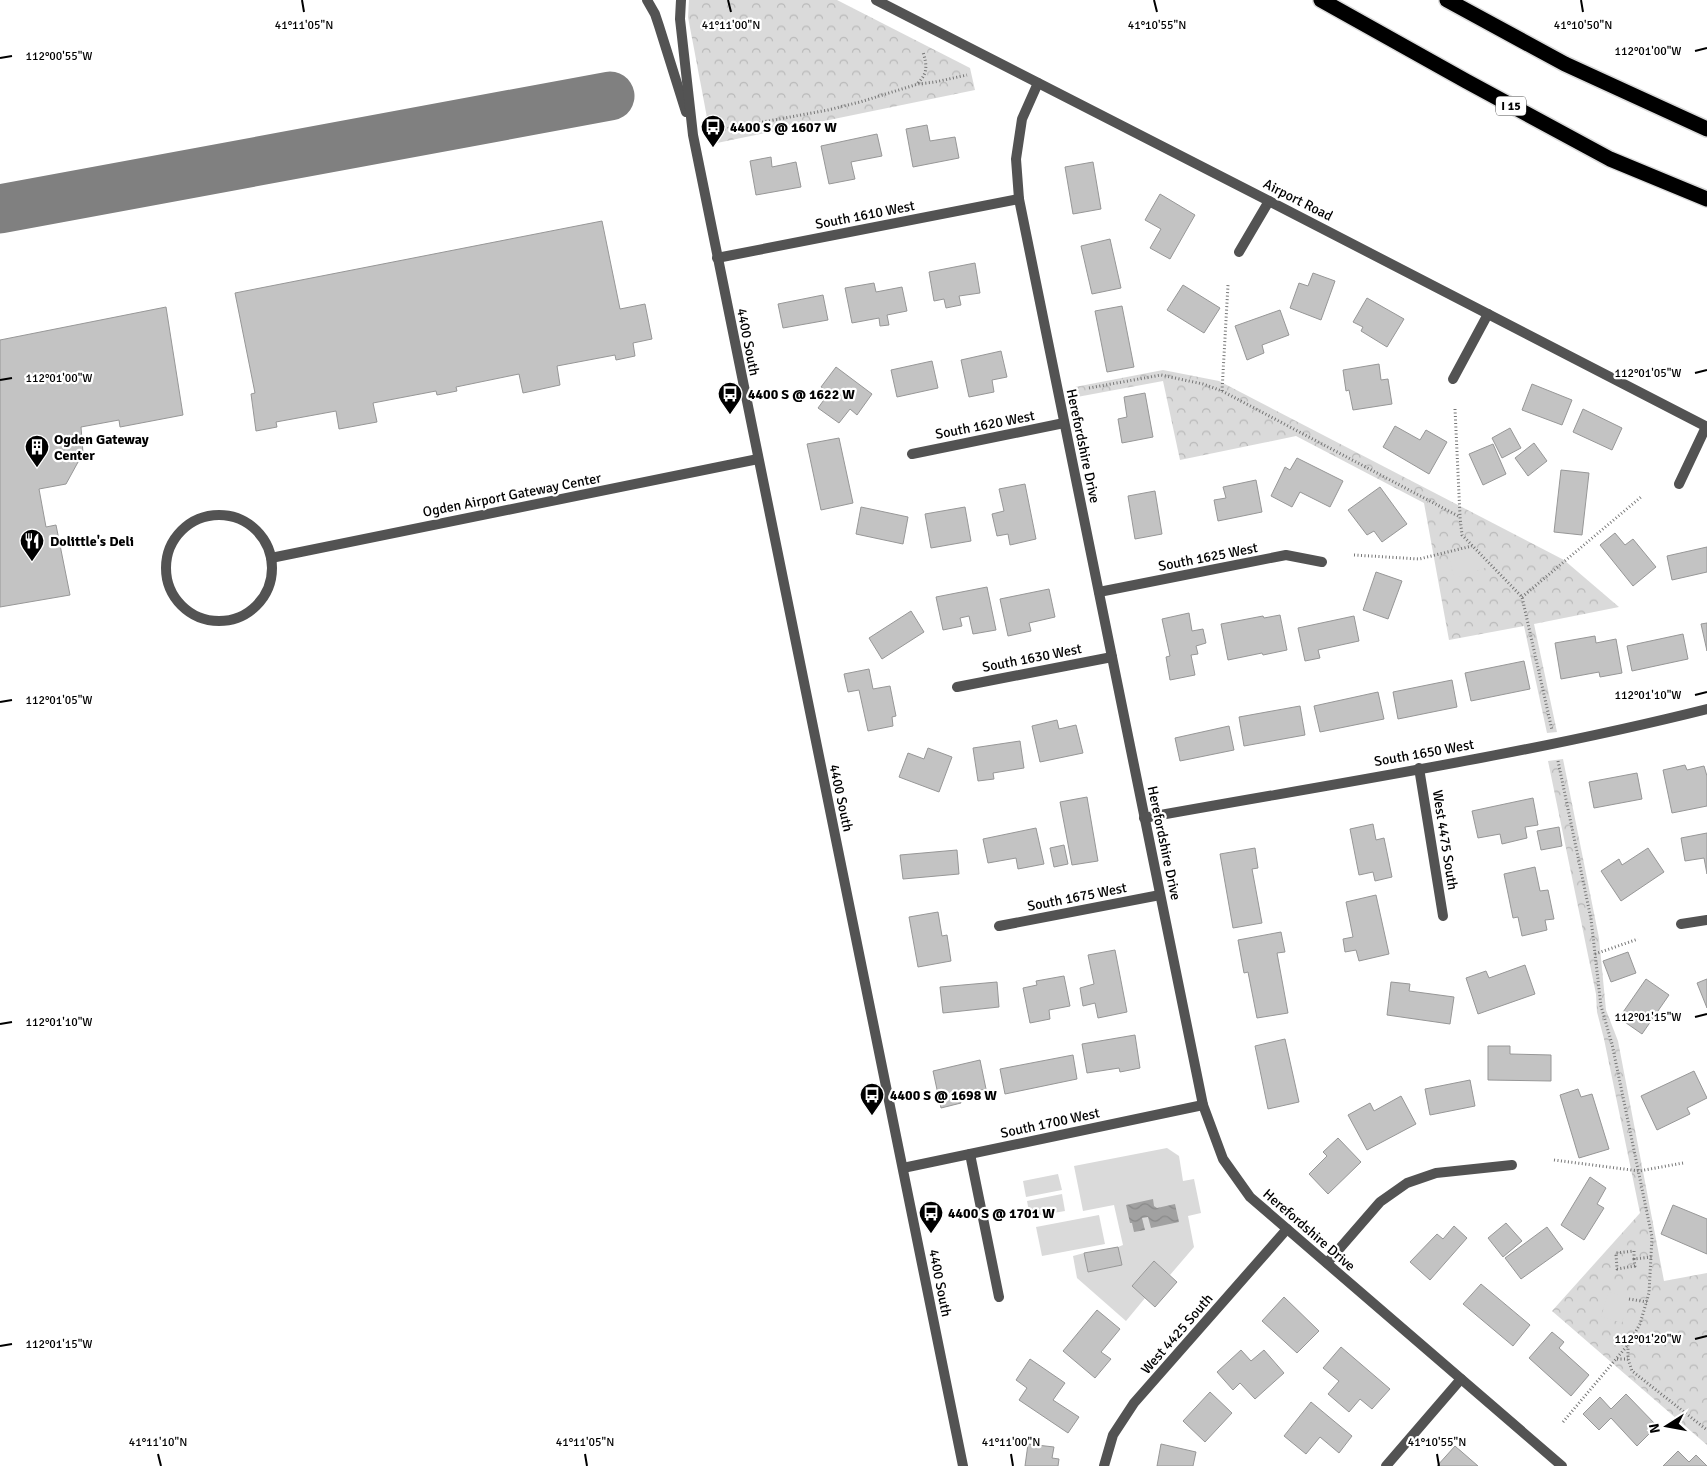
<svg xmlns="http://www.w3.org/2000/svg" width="1707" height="1466" font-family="Signika,sans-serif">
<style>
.park{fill:url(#park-crowns)}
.garden{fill:#dadada}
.water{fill:url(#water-waves)}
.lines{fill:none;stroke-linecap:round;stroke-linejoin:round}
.taxiway{stroke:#808080;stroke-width:49}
.building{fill:#c3c3c3;stroke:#979797}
.motorway-casing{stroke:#dbdbdb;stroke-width:18}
.path{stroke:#757575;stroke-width:3;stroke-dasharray:1 2.5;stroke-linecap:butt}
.service{stroke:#535353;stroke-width:10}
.minor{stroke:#535353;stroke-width:10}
.tertiary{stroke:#535353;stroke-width:10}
.motorway{stroke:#000;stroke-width:15}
.ticks{fill:none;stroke:#000;stroke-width:2}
.labels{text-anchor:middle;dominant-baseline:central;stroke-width:4.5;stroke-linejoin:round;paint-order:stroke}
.shield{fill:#fff;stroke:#4c4c4c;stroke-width:1}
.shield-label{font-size:12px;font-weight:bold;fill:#000}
.poi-label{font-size:14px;font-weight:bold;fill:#000;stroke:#fff;text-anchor:start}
.street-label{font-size:14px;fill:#000;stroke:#fff}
.ticks-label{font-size:12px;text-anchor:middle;fill:#000;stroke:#fff;stroke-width:4.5;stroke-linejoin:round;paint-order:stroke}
</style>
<defs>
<pattern id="park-crowns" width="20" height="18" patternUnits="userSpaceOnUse" patternTransform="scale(1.25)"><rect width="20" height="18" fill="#dadada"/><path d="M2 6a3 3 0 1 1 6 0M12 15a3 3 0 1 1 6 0" fill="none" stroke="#b9b9b9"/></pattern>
<pattern id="water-waves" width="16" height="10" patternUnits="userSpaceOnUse" patternTransform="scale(1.25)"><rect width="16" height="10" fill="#a1a1a1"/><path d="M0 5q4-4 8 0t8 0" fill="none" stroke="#898989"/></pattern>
</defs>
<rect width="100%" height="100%" fill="#fff"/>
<g class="park">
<path d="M689,0H837L970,68L975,90L712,144L688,17Z"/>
<path d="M1163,370L1219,381L1564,560L1619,607L1534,624L1557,732L1547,733L1524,626L1449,640L1424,503L1296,436L1180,460L1163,381L1077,397L1075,387Z"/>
<path d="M1563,759L1599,938L1606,1010L1618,1041L1664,1281L1707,1273V1445L1552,1311L1640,1213L1604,1039L1597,1012L1596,994L1548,761Z"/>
</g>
<g class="garden">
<path d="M1472,546L1491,566L1454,578L1448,552Z"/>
<path d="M1167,1148L1179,1156L1183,1181L1194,1179L1201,1213L1188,1216L1194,1247L1170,1275L1154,1261L1132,1286L1145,1298L1126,1321L1077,1278L1073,1256L1084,1253L1088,1272L1122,1265L1118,1247L1123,1245L1114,1205L1083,1211L1074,1166Z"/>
<path d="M1058,1174L1062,1190L1026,1197L1023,1181Z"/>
<path d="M1062,1194L1065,1211L1030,1217L1027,1201Z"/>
<path d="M1099,1215L1105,1244L1042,1256L1036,1227Z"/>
<path d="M1609,1292L1629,1299L1622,1323L1601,1316Z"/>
</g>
<path class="water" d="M1153,1199L1154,1206L1157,1208L1175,1204L1179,1222L1151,1228L1148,1217L1142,1218L1145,1230L1134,1232L1132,1223H1130L1126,1205Z"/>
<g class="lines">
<path class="taxiway" d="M0,209L610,96"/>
</g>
<g class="building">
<path d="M927,125L930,141L955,137L959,158L913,167L906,129Z"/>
<path d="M877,134L882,156L851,162L855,179L829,184L821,146Z"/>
<path d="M771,157L772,167L796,162L801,187L756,195L750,161Z"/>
<path d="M1093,162L1101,209L1073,214L1065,167Z"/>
<path d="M1160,194L1195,215L1170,259L1150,248L1161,229L1145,220Z"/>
<path d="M602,221L620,309L645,304L652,339L633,343L635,356L616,360L615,355L557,366L560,385L523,393L519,374L456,387L457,391L437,395L436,391L373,403L377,422L339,429L336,411L276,422L277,427L256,431L251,394L255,393L235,293Z"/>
<path d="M1110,239L1121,288L1092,294L1081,246Z"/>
<path d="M975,263L980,293L959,296L961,305L946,308L944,299L934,301L929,272Z"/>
<path d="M1313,273L1335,281L1321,320L1290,308L1299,283L1308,286Z"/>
<path d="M874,283L876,292L902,287L907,311L887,315L889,325L880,326L879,318L852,323L845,288Z"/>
<path d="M1183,285L1220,308L1204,333L1167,310Z"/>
<path d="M823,295L828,320L783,328L778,304Z"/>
<path d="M1367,298L1404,319L1387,347L1361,331L1363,327L1353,322Z"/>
<path d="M1122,306L1134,367L1107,372L1095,311Z"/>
<path d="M166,307L183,415L120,427L119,420L81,427L83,453L66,484L39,489L46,527L56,525L70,595L0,607V340Z"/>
<path d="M1280,310L1289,335L1262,345L1264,353L1247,360L1235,326Z"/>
<path d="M1001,351L1007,377L992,380L994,392L969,397L961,360Z"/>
<path d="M932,361L938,388L897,397L891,370Z"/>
<path d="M1379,364L1381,380L1388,379L1392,404L1353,410L1349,390L1346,391L1343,370Z"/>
<path d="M836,367L872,394L857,415L850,409L839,423L818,408L829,393L821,387Z"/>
<path d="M1532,384L1572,400L1562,425L1522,410Z"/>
<path d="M1145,393L1153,437L1122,443L1118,419L1127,417L1124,397Z"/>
<path d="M1583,409L1622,428L1612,450L1573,432Z"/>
<path d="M1395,426L1420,440L1426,430L1447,442L1429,474L1383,447Z"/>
<path d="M1510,428L1521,448L1502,458L1492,438Z"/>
<path d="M839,438L853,503L821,510L807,444Z"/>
<path d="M1534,443L1547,461L1528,476L1515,458Z"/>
<path d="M1493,444L1506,474L1483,485L1469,454Z"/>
<path d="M1297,458L1343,481L1330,507L1300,492L1292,507L1271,496L1285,467L1290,470Z"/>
<path d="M1561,470L1589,473L1582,535L1554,532Z"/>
<path d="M1256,480L1262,512L1218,521L1214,500L1226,498L1223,487Z"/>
<path d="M1025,484L1036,539L1010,545L1008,534L997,536L992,514L1004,511L999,489Z"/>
<path d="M1380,487L1407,524L1382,542L1374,531L1367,535L1348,510Z"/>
<path d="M1155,491L1162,534L1135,539L1128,496Z"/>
<path d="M861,507L908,517L903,544L856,534Z"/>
<path d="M965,507L971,541L931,548L925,514Z"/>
<path d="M1615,533L1625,545L1633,539L1656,567L1633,586L1600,545Z"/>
<path d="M1707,547V572L1672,580L1667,556Z"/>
<path d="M1376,572L1402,581L1388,619L1363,610Z"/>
<path d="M987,587L996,630L973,634L969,616L960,618L962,626L943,630L936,597Z"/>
<path d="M1049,589L1055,617L1029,623L1031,631L1008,636L1000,599Z"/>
<path d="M911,611L924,632L882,659L869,638Z"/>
<path d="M1189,613L1192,631L1203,629L1206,643L1196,646L1198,654L1191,655L1195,675L1170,680L1166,657L1170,656L1162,619Z"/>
<path d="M1280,615L1287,650L1263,655L1262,653L1228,660L1221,624L1263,616L1264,618Z"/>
<path d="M1354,616L1359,641L1318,650L1320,658L1305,661L1298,628Z"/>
<path d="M1707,623V651L1701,624Z"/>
<path d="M1683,634L1688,659L1632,671L1627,646Z"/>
<path d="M1595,636L1596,643L1616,639L1622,673L1600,677L1599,672L1561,679L1555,643Z"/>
<path d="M1524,661L1530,689L1471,701L1465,673Z"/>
<path d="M869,669L873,689L890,686L896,716L892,717L893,726L868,731L859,690L848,692L844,674Z"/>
<path d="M1452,680L1457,707L1398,719L1393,692Z"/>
<path d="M1378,692L1384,719L1320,732L1314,706Z"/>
<path d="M1300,706L1305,735L1244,746L1239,717Z"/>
<path d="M1057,720L1059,729L1076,725L1083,753L1040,762L1032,726Z"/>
<path d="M1229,726L1234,750L1180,761L1175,738Z"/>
<path d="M1020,741L1024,768L993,773L994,779L978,781L973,748Z"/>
<path d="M928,748L952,757L939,792L899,777L908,753L924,759Z"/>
<path d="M1685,765L1687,770L1704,766L1707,776V806L1672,813L1663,770Z"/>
<path d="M1637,773L1642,799L1594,808L1589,782Z"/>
<path d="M1087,797L1098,861L1072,865L1060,802Z"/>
<path d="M1533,798L1538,825L1525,827L1527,838L1502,844L1500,834L1478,838L1472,811Z"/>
<path d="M1373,824L1376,840L1384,838L1392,877L1375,881L1373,872L1359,875L1350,829Z"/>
<path d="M1559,827L1562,846L1541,850L1537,831Z"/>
<path d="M1036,828L1044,864L1018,869L1016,858L988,863L983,839Z"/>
<path d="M1707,833V874L1704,858L1685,861L1681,838Z"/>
<path d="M1064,845L1068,864L1054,867L1050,848Z"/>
<path d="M1255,848L1258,868L1252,869L1262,923L1233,928L1220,854Z"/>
<path d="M1648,848L1664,872L1621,901L1601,871L1619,859L1622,865Z"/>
<path d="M957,850L959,874L903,879L900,855Z"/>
<path d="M1535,867L1540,891L1548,890L1554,919L1545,920L1547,930L1522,936L1518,917L1513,918L1504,874Z"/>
<path d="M1376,895L1389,954L1359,961L1356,950L1345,952L1343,939L1353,937L1346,902Z"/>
<path d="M938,912L942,936L947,935L951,961L918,967L909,917Z"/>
<path d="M1281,932L1285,952L1277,953L1288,1013L1257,1018L1248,972L1244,973L1238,940Z"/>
<path d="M1115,950L1127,1012L1098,1018L1095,1003L1083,1006L1080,988L1094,984L1088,955Z"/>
<path d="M1628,952L1636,973L1611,982L1603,961Z"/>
<path d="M1525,965L1535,994L1478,1014L1466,978L1486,971L1489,978Z"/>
<path d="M1064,976L1070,1006L1049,1010L1050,1019L1030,1023L1023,988L1037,985L1036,981Z"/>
<path d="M1646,979L1669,995L1642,1034L1619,1018Z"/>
<path d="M1707,979V1008L1697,983Z"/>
<path d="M997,982L999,1007L943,1013L940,987Z"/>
<path d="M1391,982L1410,984L1409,991L1454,997L1450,1024L1387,1015Z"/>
<path d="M1135,1035L1140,1068L1120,1072L1119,1068L1087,1073L1082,1044Z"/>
<path d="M1285,1039L1299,1102L1268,1109L1255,1046Z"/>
<path d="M1488,1046H1510V1054L1551,1055V1081L1488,1080Z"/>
<path d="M1073,1055L1077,1079L1005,1094L1000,1069Z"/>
<path d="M980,1060L986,1089L959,1095L961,1103L941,1108L933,1071Z"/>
<path d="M1694,1071L1707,1098L1687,1108L1690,1114L1657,1130L1641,1096Z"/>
<path d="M1470,1080L1475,1106L1430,1115L1425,1089Z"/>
<path d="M1578,1089L1581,1097L1592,1094L1609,1149L1579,1158L1560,1095Z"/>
<path d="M1401,1096L1416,1124L1367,1150L1348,1115L1370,1103L1374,1111Z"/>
<path d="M1338,1138L1361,1162L1328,1194L1309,1174L1327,1156L1323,1152Z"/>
<path d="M1590,1177L1606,1188L1597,1204L1604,1208L1584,1240L1561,1225Z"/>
<path d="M1673,1205L1707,1219V1254L1661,1234Z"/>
<path d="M1506,1223L1522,1241L1503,1257L1488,1238Z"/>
<path d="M1454,1226L1467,1238L1430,1280L1410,1262L1437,1234L1443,1239Z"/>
<path d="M1547,1227L1563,1249L1521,1279L1505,1258Z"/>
<path d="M1118,1247L1122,1265L1088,1272L1084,1253Z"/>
<path d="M1154,1261L1177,1282L1155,1307L1132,1286Z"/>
<path d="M1481,1284L1530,1325L1513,1346L1463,1304Z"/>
<path d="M1284,1297L1319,1331L1297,1353L1262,1321Z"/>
<path d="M1097,1310L1120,1329L1101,1352L1111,1359L1095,1378L1063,1351Z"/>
<path d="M1552,1332L1564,1342L1559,1348L1589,1375L1571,1396L1529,1358Z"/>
<path d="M1341,1347L1390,1389L1372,1409L1360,1399L1349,1412L1328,1394L1339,1381L1323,1368Z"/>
<path d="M1241,1350L1251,1361L1264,1350L1284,1373L1255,1399L1240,1383L1233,1390L1217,1372Z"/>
<path d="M1030,1359L1065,1383L1053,1400L1079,1417L1068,1433L1019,1400L1027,1388L1016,1380Z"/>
<path d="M1210,1392L1232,1413L1205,1442L1183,1421Z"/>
<path d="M1626,1394L1657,1426L1637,1446L1611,1418L1599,1430L1583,1414L1600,1397L1611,1409Z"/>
<path d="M1311,1402L1352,1436L1339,1453L1320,1437L1306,1454L1284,1436Z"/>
<path d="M1028,1444L1054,1447L1052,1458L1059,1459L1058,1466H1025Z"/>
<path d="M1161,1444L1196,1452L1193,1466H1157Z"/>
<path d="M1455,1446L1478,1466H1437Z"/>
<path d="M1678,1451L1689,1462L1696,1455L1707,1466H1663Z"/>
</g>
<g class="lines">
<defs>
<g id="motorway">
<path d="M1321,0L1466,81L1610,159L1707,199"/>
<path d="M1447,0L1565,64L1707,129"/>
</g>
</defs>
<use href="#motorway" class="motorway-casing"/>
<g class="path">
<path d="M918,83C928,73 927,65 923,52"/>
<path d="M714,131L828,110L860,102L918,84L935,82L967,75"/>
<path d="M1089,388L1161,375L1203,384L1222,391L1460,517L1462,535L1522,597L1552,730"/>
<path d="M1222,391L1228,285"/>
<path d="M1455,409L1460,516"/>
<path d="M1354,555L1419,559L1472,546"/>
<path d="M1522,597L1641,497"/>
<path d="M1558,761L1591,919L1601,1006L1612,1044L1652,1237L1649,1293L1640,1324L1628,1345V1359L1632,1371L1707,1430"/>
<path d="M1595,954L1638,939"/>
<path d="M1554,1160L1639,1171L1683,1163"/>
<path d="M1634,1259V1251L1616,1253L1617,1269L1635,1266L1634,1259L1652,1257"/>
<path d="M1629,1299L1647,1302"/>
<path d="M1617,1359H1628"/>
<path d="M1563,1422L1627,1346"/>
</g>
<path class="service" d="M970,1154L999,1297"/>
<g class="minor">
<path d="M1038,83L1022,119L1016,159L1019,199L1203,1105L1223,1159L1250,1197L1562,1466"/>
<path d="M1239,252L1269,201"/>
<path d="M717,258L1019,199"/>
<path d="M1453,379L1488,314"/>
<path d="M912,454L1064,423"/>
<path d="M1679,484L1706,427"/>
<circle cx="219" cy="568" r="53"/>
<path d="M271,558L758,459"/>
<path d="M1099,592L1286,555L1322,562"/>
<path d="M957,687L1112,657"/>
<path d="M1419,768L1443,916"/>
<path d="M1144,818C1332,784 1523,755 1707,709"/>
<path d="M1681,924L1707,920"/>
<path d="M999,926L1160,895"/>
<path d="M903,1168L1203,1105"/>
<path d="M1327,1263L1380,1202L1407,1183L1436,1173L1512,1165"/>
<path d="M1104,1466L1113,1435L1134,1403L1287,1229"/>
<path d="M1386,1466L1461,1379"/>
</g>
<g class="tertiary">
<path d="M647,0L655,14L659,26L686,112"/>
<path d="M681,0L680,19L693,135L963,1466"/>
<path d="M876,0L1269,201L1707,427"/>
</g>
<use href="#motorway" class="motorway"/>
</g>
<path class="ticks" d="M302,0L304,12M728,0L731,12M1154,0L1157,12M1581,0L1583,12M1695,51L1707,48M0,58L12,56M1695,373L1707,370M0,380L12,378M1695,695L1707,692M0,702L12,700M1695,1017L1707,1014M0,1024L12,1022M1695,1339L1707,1336M0,1346L12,1344M158,1454L161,1466M585,1454L587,1466M1011,1454L1013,1466M1437,1454L1439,1466"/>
<defs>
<symbol id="bus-pin" viewBox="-11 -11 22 30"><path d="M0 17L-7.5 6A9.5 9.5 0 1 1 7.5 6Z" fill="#000" stroke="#fff"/><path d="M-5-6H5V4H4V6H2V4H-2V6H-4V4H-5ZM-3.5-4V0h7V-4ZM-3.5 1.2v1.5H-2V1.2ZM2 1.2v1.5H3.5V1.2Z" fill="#fff"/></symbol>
<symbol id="building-pin" viewBox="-11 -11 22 30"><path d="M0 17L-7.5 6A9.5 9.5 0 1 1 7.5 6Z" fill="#000" stroke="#fff"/><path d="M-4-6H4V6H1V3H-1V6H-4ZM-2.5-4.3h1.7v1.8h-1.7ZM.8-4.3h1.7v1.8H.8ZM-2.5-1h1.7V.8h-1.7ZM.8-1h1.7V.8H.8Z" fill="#fff"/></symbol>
<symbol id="restaurant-pin" viewBox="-11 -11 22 30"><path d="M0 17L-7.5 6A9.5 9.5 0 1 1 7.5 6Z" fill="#000" stroke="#fff"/><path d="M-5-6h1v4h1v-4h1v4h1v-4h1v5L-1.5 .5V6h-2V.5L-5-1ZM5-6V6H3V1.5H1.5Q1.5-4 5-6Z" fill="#fff"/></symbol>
</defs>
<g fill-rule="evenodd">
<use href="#bus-pin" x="699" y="113" width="28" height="38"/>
<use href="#bus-pin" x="716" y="380" width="28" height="38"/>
<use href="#building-pin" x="23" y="433" width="28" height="38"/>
<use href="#restaurant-pin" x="18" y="527" width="28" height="38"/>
<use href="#bus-pin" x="858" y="1081" width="28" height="38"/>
<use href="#bus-pin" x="917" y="1199" width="28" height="38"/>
</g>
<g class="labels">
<rect class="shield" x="1496" y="96.5" width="30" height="19" rx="4"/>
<g class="shield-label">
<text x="1511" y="106">I 15</text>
</g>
<g class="poi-label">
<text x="730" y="127">4400 S @ 1607 W</text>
<text x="748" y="394">4400 S @ 1622 W</text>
<text x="54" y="439">Ogden Gateway<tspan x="54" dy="16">Center</tspan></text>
<text x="50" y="541">Dolittle's Deli</text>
<text x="890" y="1095">4400 S @ 1698 W</text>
<text x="948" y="1213">4400 S @ 1701 W</text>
</g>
<g class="street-label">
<text transform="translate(1298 200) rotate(27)">Airport Road</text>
<text transform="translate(865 215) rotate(-11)">South 1610 West</text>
<text transform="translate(748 342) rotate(79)">4400 South</text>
<text transform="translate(985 425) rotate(-11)">South 1620 West</text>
<text transform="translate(1083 446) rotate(78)">Herefordshire Drive</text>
<text transform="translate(512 495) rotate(-11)">Ogden Airport Gateway Center</text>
<text transform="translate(1208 557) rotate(-11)">South 1625 West</text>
<text transform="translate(1032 658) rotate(-11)">South 1630 West</text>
<text transform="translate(1424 753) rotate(-10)">South 1650 West</text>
<text transform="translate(841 798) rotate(78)">4400 South</text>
<text transform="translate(1445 840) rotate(81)">West 4475 South</text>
<text transform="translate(1164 843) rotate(78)">Herefordshire Drive</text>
<text transform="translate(1077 897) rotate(-11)">South 1675 West</text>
<text transform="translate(1050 1123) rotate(-12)">South 1700 West</text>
<text transform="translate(1309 1230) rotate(41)">Herefordshire Drive</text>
<text transform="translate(940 1283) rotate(79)">4400 South</text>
<text transform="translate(1177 1334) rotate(-49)">West 4425 South</text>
</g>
</g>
<g class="ticks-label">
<text x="304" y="29">41°11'05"N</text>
<text x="731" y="29">41°11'00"N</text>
<text x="1157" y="29">41°10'55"N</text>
<text x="1583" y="29">41°10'50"N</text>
<text x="1648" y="55">112°01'00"W</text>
<text x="59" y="60">112°00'55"W</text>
<text x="1648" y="377">112°01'05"W</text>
<text x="59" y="382">112°01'00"W</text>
<text x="1648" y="699">112°01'10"W</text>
<text x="59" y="704">112°01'05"W</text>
<text x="1648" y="1021">112°01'15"W</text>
<text x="59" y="1026">112°01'10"W</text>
<text x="1648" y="1343">112°01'20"W</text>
<text x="59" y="1348">112°01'15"W</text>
<text x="158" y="1446">41°11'10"N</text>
<text x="585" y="1446">41°11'05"N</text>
<text x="1011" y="1446">41°11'00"N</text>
<text x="1437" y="1446">41°10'55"N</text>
</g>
<g transform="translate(1667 1426) rotate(259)" stroke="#ffffff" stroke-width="4" paint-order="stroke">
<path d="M0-4L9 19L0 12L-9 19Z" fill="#000000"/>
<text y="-8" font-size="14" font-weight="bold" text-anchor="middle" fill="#000000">N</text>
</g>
</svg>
